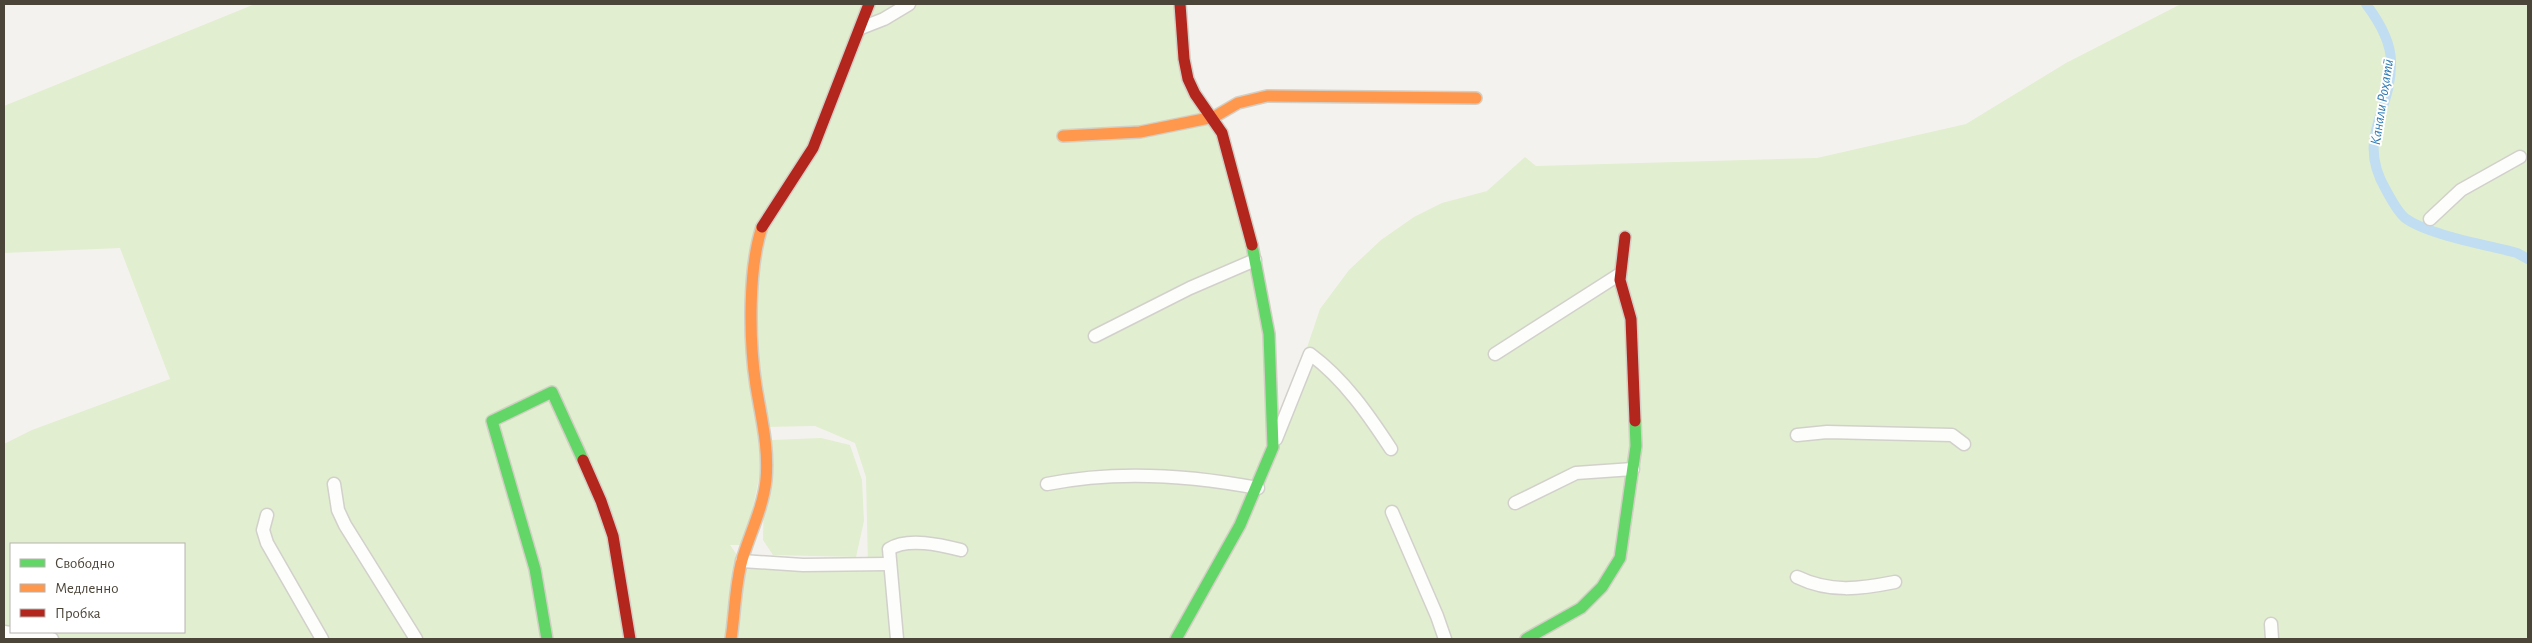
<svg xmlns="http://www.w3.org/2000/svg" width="2532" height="643" font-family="'Alegreya Sans',sans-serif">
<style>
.green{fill:#e1eecf;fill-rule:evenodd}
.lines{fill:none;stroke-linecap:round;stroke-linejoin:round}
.canal{stroke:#c0ddf1;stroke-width:10}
.street-casing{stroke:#d2d0cb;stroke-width:15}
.fast-casing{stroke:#d3cfc5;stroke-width:14}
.slow-casing{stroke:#d3cfc5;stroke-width:14}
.jam-casing{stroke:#d3cfc5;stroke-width:14}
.street{stroke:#fdfdfc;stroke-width:12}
.fast{stroke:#63d668;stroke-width:11}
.slow{stroke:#ff974d;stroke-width:11}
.jam{stroke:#b3261e;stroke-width:11}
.labels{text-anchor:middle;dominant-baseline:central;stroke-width:4;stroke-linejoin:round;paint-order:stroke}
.water-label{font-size:15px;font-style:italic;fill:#2e7ab2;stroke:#fff}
</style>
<rect width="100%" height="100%" fill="#f4f2ee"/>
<g class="green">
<path d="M255,4H1176L1180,60L1224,140L1250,229L1275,443L1320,309L1349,270L1381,240L1414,217L1442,203L1487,191L1525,157L1536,166L1817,158L1966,124L2066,63L2181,4H2528V639H4V444L32,430L170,379L120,248L4,253V106ZM815,426L855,443L866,477L868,566L742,562L730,545H745L761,469L763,427ZM11,544H184V632H11Z"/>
<path d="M821,438L850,445L862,480L864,521L856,557L773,555L763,540L764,486L772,440Z"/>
</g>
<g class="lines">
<path class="canal" d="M2366,4C2378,20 2391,41 2391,62C2392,112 2355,137 2386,190C2391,199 2397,211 2405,218C2428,235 2487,245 2517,253L2528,259"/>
<defs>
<g id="street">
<path d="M861,28L884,19L909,4"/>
<path d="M2430,219L2461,190L2520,157"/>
<path d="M1095,336L1190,288L1255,260"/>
<path d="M1495,354L1620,274"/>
<path d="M1797,435L1827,432L1952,435L1964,444"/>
<path d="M1276,439L1310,354C1344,379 1368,414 1391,449"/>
<path d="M334,484L338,510L345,525L416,639"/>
<path d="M1047,484C1116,470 1189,475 1258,488"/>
<path d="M1515,503L1576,473L1633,469"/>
<path d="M1392,512L1437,616L1445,639"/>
<path d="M267,515L263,530L267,543L322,639"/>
<path d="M742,561L803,565L888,564"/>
<path d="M1797,577C1830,593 1860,589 1895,582"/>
<path d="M2271,624L2272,639"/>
<path d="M4,632L52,639"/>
<path d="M897,639L889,549C908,537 941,545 961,550"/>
</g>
<g id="fast">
<path d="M547,639L535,569L492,421L552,392L583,460"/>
<path d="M1176,639L1240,525L1273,447L1269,334L1252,245"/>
<path d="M1526,639L1581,608L1602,587L1620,558L1636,446L1635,421"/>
</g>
<g id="slow">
<path d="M1063,136L1140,132L1214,117L1238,103L1267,96L1476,98"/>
<path d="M731,639C735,613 735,585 742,560C750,533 763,508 766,480C769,447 761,417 756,386C749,341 748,269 762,227"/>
</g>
<g id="jam">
<path d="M1180,4L1184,59L1188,79L1195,94L1222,133L1252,245"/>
<path d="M762,227L813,148L869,4"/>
<path d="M1625,237L1620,280L1631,319L1635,421"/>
<path d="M583,460L601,501L613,536L630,639"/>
</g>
</defs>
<use href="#street" class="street-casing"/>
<use href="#fast" class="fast-casing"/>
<use href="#slow" class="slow-casing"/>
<use href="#jam" class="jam-casing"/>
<use href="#street" class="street"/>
<use href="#fast" class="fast"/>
<use href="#slow" class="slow"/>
<use href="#jam" class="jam"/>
</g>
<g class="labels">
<g class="water-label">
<text transform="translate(2382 102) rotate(-81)">Канали Роҳатӣ</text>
</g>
</g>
<rect width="2532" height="643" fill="none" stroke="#4b4439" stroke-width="10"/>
<rect x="10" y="543" width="175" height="90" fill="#ffffff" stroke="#b7b4b0"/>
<rect x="20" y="559" width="25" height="8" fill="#63d668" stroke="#b7b4b0"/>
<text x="55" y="568" font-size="15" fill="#4b4439">Свободно</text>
<rect x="20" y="584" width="25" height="8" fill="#ff974d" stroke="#b7b4b0"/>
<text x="55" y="593" font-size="15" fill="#4b4439">Медленно</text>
<rect x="20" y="609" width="25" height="8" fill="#b3261e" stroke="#b7b4b0"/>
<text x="55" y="618" font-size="15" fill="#4b4439">Пробка</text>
</svg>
